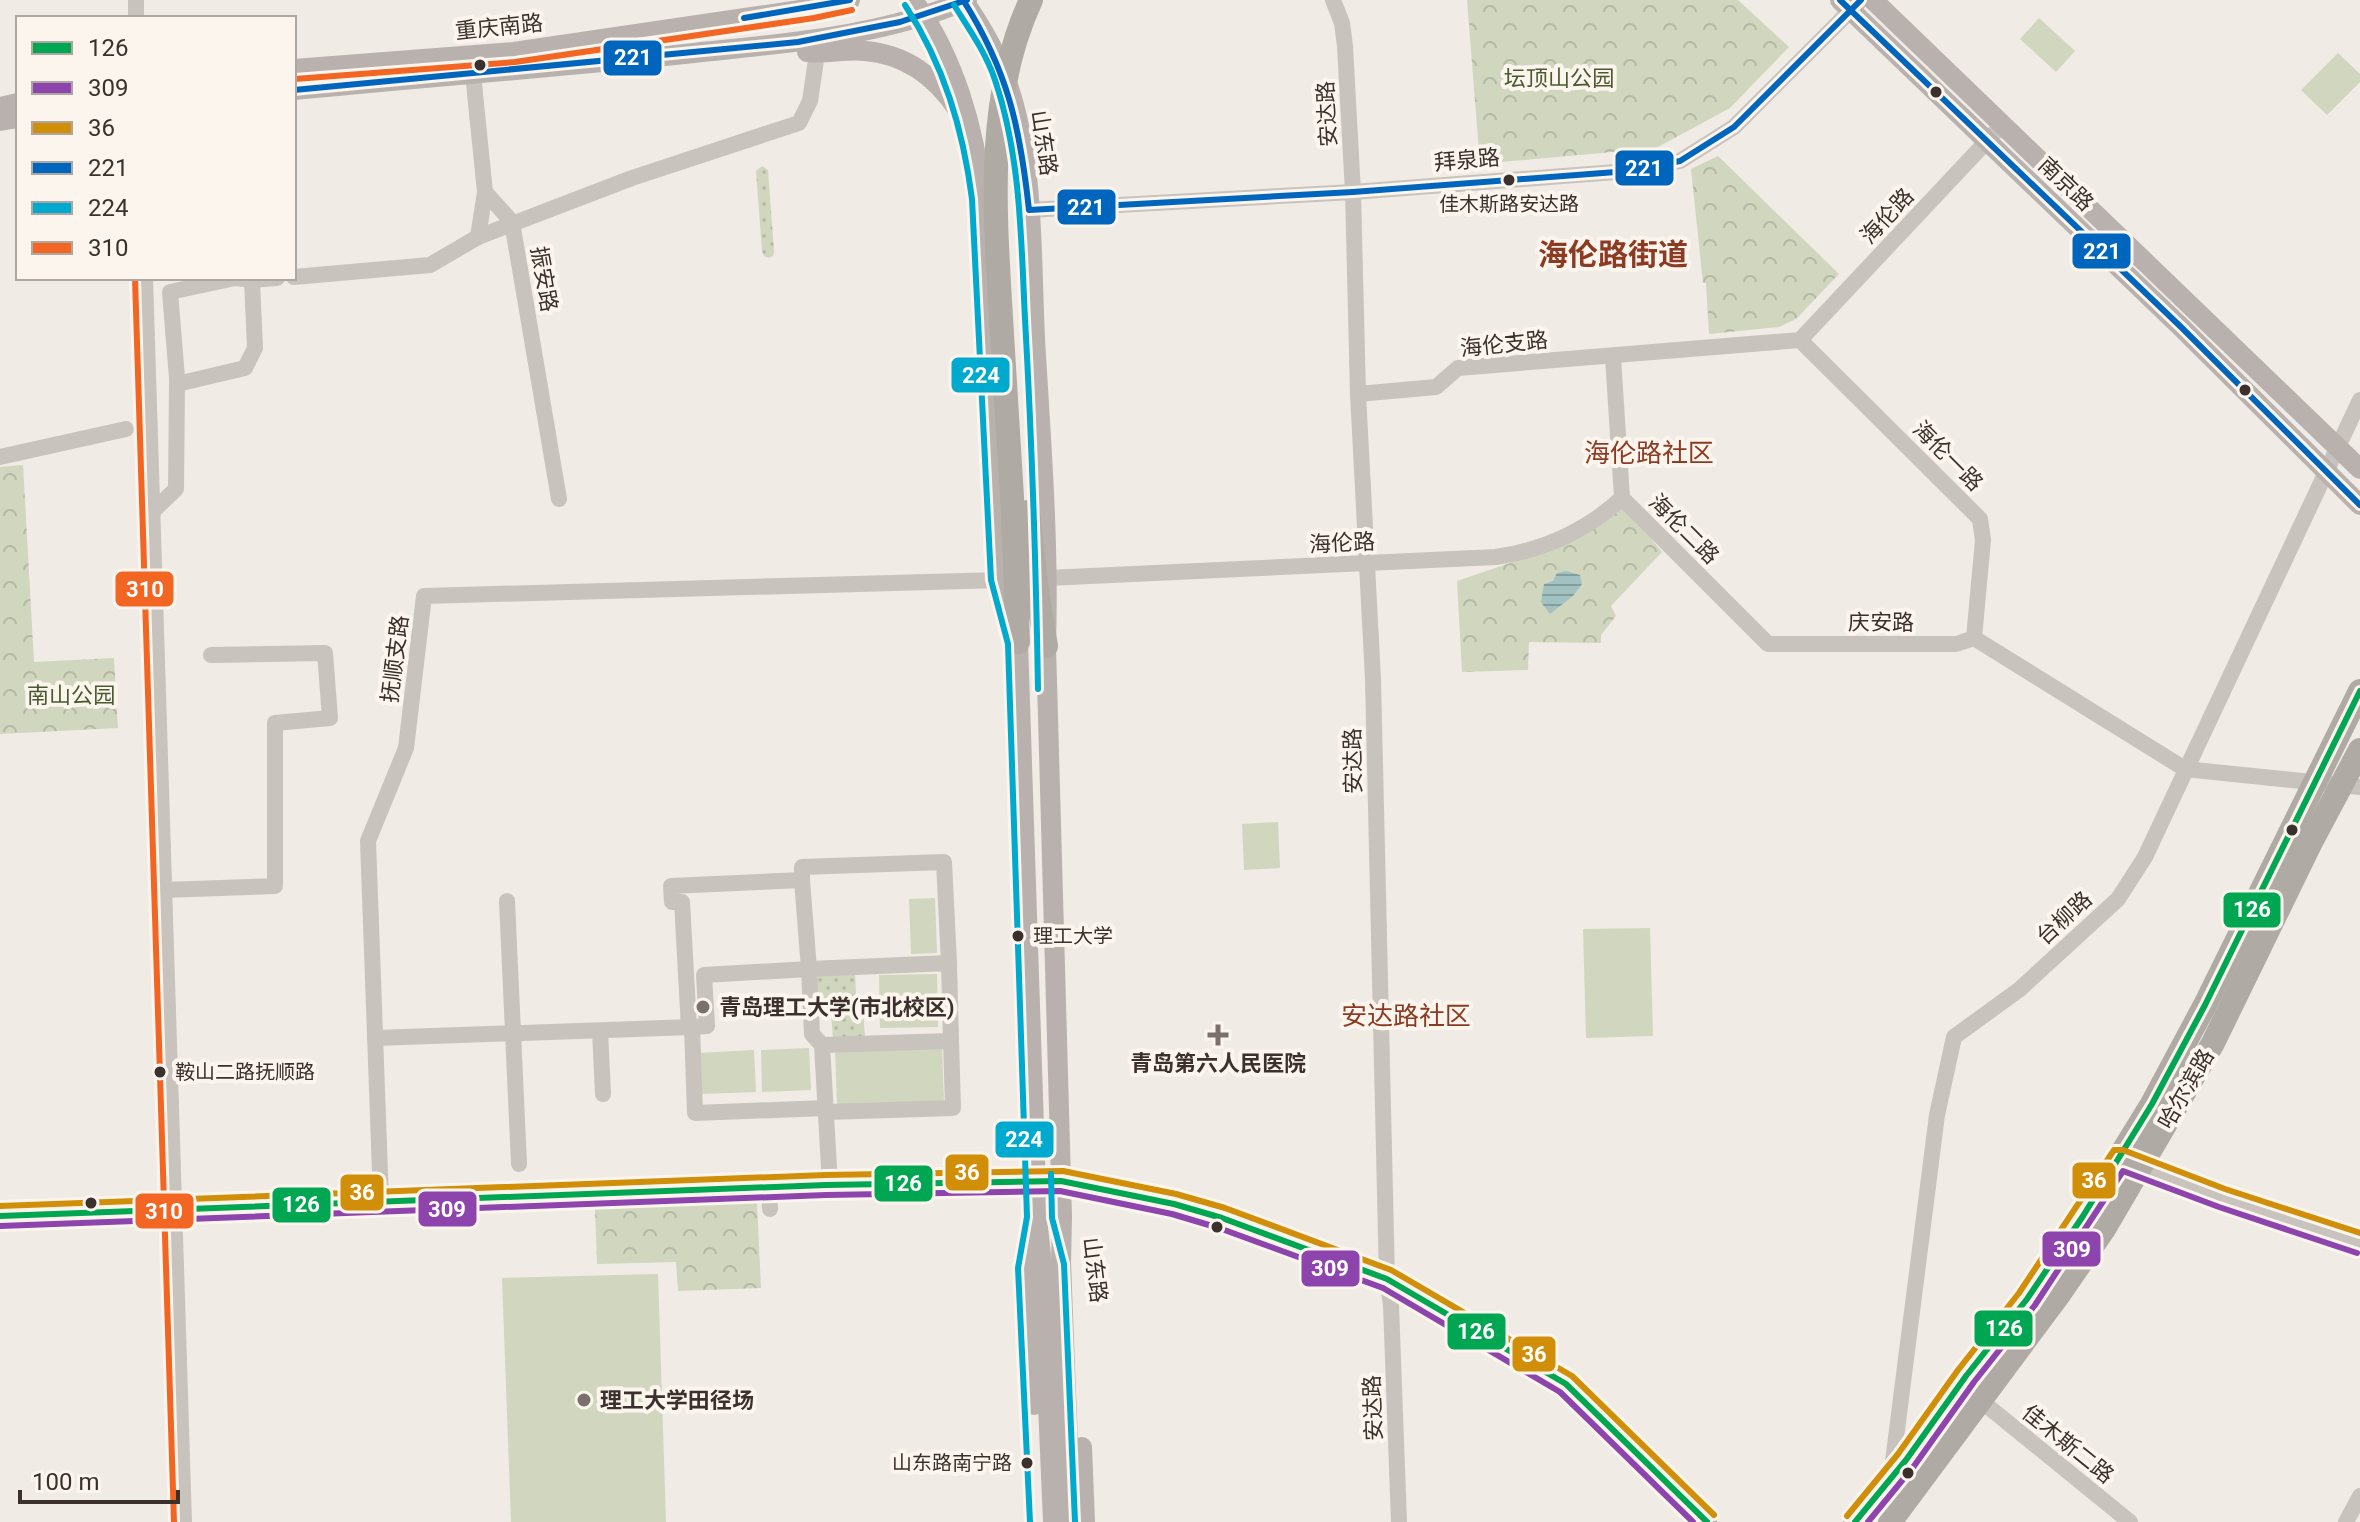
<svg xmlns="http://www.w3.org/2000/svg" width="2360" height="1522" font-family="Roboto,'Noto Sans SC',sans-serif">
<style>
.grass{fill:url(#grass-dots)}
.park{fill:url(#park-crowns)}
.garden{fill:#d1d6bf}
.water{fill:url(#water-rules)}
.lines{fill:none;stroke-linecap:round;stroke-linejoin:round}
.minor{stroke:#c9c3be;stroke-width:16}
.major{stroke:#b8b1ad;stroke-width:20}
.highway{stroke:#afaaa4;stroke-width:24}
.highway-bridge{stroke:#afaaa4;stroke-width:24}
.bus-1-casing{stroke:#fbf5ee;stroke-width:12}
.bus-2-casing{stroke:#fbf5ee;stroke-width:12}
.bus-3-casing{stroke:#fbf5ee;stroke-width:12}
.bus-4-casing{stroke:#fbf5ee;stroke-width:12}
.bus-5-casing{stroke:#fbf5ee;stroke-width:12}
.bus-6-casing{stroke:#fbf5ee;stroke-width:12}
.bus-1{stroke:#00a651;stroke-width:6}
.bus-2{stroke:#8e44ad;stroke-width:6}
.bus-3{stroke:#d18e09;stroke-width:6}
.bus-4{stroke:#0065bd;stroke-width:6}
.bus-5{stroke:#00a9ce;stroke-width:6}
.bus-6{stroke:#f26522;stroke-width:6}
.bus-dot{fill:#3b302b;stroke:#fbf5ee;stroke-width:3}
.poi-dot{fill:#7a716c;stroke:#fbf5ee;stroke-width:3}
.labels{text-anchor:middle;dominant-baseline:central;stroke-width:8;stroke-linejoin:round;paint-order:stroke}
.bus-label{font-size:20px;fill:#3b302b;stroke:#fbf5ee;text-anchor:start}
.street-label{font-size:22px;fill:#3b302b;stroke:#fbf5ee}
.park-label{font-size:22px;fill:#4a5a2e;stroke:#fbf5ee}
.poi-label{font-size:22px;font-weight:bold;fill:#3b302b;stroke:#fbf5ee;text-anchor:start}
.quarter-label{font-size:26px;fill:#8c3b22;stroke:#fbf5ee}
.district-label{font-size:30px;font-weight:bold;fill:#8c3b22;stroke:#fbf5ee}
.line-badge{stroke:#fbf5ee;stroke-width:3}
.badge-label{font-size:22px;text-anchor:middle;font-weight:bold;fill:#fff}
</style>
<defs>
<pattern id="grass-dots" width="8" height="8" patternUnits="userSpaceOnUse" patternTransform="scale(2)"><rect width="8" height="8" fill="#d1d6bf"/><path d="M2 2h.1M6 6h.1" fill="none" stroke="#b4b8a4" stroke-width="1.8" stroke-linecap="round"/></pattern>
<pattern id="park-crowns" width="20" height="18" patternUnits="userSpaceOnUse" patternTransform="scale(2)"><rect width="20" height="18" fill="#d1d6bf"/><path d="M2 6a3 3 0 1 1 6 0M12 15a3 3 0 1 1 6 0" fill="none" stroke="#b4b8a4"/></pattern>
<pattern id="water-rules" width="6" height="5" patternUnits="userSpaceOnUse" patternTransform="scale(2)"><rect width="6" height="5" fill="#a1c2c1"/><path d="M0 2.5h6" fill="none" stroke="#849e9d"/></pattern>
</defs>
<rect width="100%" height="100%" fill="#f0ebe5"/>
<g class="grass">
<path d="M762,166L768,170L774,251L773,256L769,258L764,256L762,251L756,171Z"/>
<path d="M855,970L856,996L812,999L810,972Z"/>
<path d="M859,1002L863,1008L865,1038L833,1039L831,1014H812V1004Z"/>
</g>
<g class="park">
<path d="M1467,0H1738L1789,47L1730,108L1656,148L1480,164Z"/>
<path d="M1718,156L1839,274L1796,319L1779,327L1709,334L1706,283H1703L1691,169Z"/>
<path d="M23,465L34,662L114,658L118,728L0,734V467Z"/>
<path d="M1624,505L1662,552L1611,606L1616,616L1601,635V643L1529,642L1528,670L1462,672L1457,581L1542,552Z"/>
<path d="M757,1203L761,1288L678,1291L676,1262L597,1264L595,1208Z"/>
</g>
<g class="garden">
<path d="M2039,18L2075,51L2056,72L2020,39Z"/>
<path d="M2338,53L2360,74V82L2327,115L2301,90Z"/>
<path d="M1278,822L1280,868L1244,870L1242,824Z"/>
<path d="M935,898L937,953L911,954L909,899Z"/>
<path d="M1650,928L1653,1036L1586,1038L1583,929Z"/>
<path d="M937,974L938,1027L880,1028L879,975Z"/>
<path d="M942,1045L944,1102L837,1106L835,1049Z"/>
<path d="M809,1048L811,1090L762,1092L761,1050Z"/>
<path d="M754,1050L756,1092L701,1094L699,1053Z"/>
<path d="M658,1274L666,1522H511L502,1278Z"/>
</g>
<path class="water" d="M1566,571L1580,575L1582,584L1573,596L1550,614L1541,602L1544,584L1553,581L1557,573Z"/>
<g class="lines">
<g class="minor">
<path d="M136,0V18"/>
<path d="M1333,0L1342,23L1345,46L1353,192L1358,394L1373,679L1387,1279L1391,1305L1399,1522"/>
<path d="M473,74L485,192L512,222L559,499"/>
<path d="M1029,210L1353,192L1629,171L1680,161L1734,127L1861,0"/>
<path d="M478,237L632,178L799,123L810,101L817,53"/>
<path d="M294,277L430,265L478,237L485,192"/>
<path d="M145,278L184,1522"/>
<path d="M252,280L277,278"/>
<path d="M1800,340L1980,519L1983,540L1974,638"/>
<path d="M1613,357L1622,498L1768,644H1956L1974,638"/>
<path d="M1358,394L1436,387L1458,368L1800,340L2003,124"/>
<path d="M0,457L126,429"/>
<path d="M154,510L176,489L177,384V378L170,292L235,278L252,280L255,348L245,368L177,384"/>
<path d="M1048,578L1496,557C1544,550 1586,531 1622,498"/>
<path d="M1974,638L2185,769L2360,787"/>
<path d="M802,880L809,969L704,975L707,1026L692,1027L695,1113L826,1108"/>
<path d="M164,890L275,886V723L330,718L325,653L211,655"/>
<path d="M507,901L519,1164"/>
<path d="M689,1028L682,902H672L671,886L802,880V867L944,862L949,963"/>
<path d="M600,1031L603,1094"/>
<path d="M375,1038L692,1027"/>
<path d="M822,1045L951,1041L949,963L809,969L812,1034L822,1045L830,1185"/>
<path d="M826,1112L953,1108L951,1041"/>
<path d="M2131,1163L2222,1198L2360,1244"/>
<path d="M769,1187L770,1209"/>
<path d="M381,1200L368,841L406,748L424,596L1001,580"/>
<path d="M1980,1400L2130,1522"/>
<path d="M1891,1477L1937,1115L1954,1037L2020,989L2118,899L2145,857L2360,400"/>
<path d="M2346,1522L2360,1496"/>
</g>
<g class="major">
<path d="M913,0C954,57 975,129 982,198L1001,580L1018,642L1037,1218L1042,1264L1053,1522"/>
<path d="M963,0C979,23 994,48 1004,74C1037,160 1030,265 1036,356C1042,453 1049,549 1046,646L1062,1217L1061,1262L1071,1522"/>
<path d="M1840,0L2181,327L2360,505"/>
<path d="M1873,0L2360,469"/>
<path d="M807,52C826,54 846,49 865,51C905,54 936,77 958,110"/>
<path d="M294,69L514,52L813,8L850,0"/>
<path d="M294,90C427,77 560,67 694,53C787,43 879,37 967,0"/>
<path d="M0,107L18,103"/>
<path d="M0,121L18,118"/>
<path d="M0,1216L826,1185L1001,1184L1061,1181L1174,1204L1222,1218L1387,1279L1566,1384L1707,1522"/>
<path d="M1033,1238L1028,1268L1034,1405"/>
<path d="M1082,1447L1085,1522"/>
</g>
<g class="highway">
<path d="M1028,512L1038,599L1046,646"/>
<path d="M1013,513L1018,642"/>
<path d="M1855,1522L1906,1460L1966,1376L2027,1299L2083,1216L2152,1104L2205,1005L2360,691"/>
<path d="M1890,1522L2060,1293L2104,1229L2213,1043L2311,842L2360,750"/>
</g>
<path class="highway-bridge" d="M1013,513C1009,448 1005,383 1001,318C995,212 985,99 1031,0"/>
<defs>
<g id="bus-1">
<path d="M0,1216L826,1185L1061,1181L1174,1204L1222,1218L1387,1279L1566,1384L1707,1522"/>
<path d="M1855,1522L1906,1460L1966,1376L2027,1299L2083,1216L2152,1104L2205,1005L2360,691"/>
</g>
<g id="bus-2">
<path d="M0,1226L826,1195L1060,1191L1172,1214L1219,1228L1383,1288L1560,1392L1693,1522"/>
<path d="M1868,1522L1914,1466L1974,1382L2035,1305L2123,1171L2219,1207L2357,1253"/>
</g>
<g id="bus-3">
<path d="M0,1206L826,1175L1063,1171L1176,1194L1225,1208L1391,1270L1572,1376L1714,1515"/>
<path d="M1847,1516L1898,1454L1958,1370L2019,1293L2114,1150H2123L2225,1189L2360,1233"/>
</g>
<g id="bus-4">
<path d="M963,0C1008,71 1020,127 1029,210L1353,192L1629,171L1680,161L1734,127L1861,0"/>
<path d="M1840,0L2181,327L2360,505"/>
<path d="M744,18L850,0"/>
<path d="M294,90L798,42L900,22L967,0"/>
</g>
<g id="bus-5">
<path d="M905,5C944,65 963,129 972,199L991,580L1008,644L1027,1217L1018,1268L1030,1522"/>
<path d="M954,5C969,29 986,53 995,80C1021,157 1021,239 1025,319C1032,443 1036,566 1038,689"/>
<path d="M1051,1174L1052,1218L1064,1264L1075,1522"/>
</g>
<g id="bus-6">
<path d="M295,79L515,62L814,18L852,10"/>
<path d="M135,278L174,1522"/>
</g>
</defs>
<use href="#bus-1" class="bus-1-casing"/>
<use href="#bus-2" class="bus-2-casing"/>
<use href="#bus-3" class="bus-3-casing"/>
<use href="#bus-4" class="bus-4-casing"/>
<use href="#bus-5" class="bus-5-casing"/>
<use href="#bus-6" class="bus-6-casing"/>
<use href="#bus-1" class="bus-1"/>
<use href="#bus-2" class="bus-2"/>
<use href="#bus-3" class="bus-3"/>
<use href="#bus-4" class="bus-4"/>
<use href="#bus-5" class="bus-5"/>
<use href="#bus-6" class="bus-6"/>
</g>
<g class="bus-dot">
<circle cx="480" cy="65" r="7"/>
<circle cx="1936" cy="92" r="7"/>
<circle cx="1509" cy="180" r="7"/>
<circle cx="2245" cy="390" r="7"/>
<circle cx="2292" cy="830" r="7"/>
<circle cx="1018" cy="936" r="7"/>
<circle cx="160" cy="1072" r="7"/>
<circle cx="91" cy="1203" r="7"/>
<circle cx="1217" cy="1227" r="7"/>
<circle cx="1027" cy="1463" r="7"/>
<circle cx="1908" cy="1473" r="7"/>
</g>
<g class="poi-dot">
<circle cx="703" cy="1007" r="8"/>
<path d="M1214 1023h8v8h8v8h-8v8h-8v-8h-8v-8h8z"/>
<circle cx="584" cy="1400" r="8"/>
</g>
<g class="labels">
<g class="bus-label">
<text x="1509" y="204" text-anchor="middle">佳木斯路安达路</text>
<text x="1033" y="936">理工大学</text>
<text x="175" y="1072">鞍山二路抚顺路</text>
<text x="1012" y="1463" text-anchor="end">山东路南宁路</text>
</g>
<g class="street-label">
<text transform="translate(499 27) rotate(-6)">重庆南路</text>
<text transform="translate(1327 114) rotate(-93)">安达路</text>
<text transform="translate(1044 143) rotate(81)">山东路</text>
<text transform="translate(1467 160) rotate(-5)">拜泉路</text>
<text transform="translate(2066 184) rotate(44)">南京路</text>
<text transform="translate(1887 216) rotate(-47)">海伦路</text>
<text transform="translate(544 279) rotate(80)">振安路</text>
<text transform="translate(1504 344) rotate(-6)">海伦支路</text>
<text transform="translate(1948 456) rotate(45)">海伦一路</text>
<text transform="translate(1684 529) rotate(45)">海伦二路</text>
<text transform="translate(1342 543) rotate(-3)">海伦路</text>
<text x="1881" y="622">庆安路</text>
<text transform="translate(395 659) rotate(-83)">抚顺支路</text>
<text transform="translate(1353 761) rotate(-91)">安达路</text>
<text transform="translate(2064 918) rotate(-43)">台柳路</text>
<text transform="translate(2186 1089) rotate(-60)">哈尔滨路</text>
<text transform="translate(1095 1270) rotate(83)">山东路</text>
<text transform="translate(1373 1408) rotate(-92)">安达路</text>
<text transform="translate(2068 1444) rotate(39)">佳木斯二路</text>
</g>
<g class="park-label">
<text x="1559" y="78">坛顶山公园</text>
<text x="71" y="695">南山公园</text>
</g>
<g class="poi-label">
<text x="719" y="1007">青岛理工大学(市北校区)</text>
<text x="1218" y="1063" text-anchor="middle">青岛第六人民医院</text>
<text x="600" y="1400">理工大学田径场</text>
</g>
<g class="quarter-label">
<text x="1649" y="453">海伦路社区</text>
<text x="1406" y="1016">安达路社区</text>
</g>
<g class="district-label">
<text x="1613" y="254">海伦路街道</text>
</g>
</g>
<g class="line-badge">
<rect x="602" y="39" width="61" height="38" rx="8" fill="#0065bd"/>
<rect x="1614" y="149" width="61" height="38" rx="8" fill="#0065bd"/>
<rect x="1056" y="188" width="61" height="38" rx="8" fill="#0065bd"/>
<rect x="2071" y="232" width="61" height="38" rx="8" fill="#0065bd"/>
<rect x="950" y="356" width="61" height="38" rx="8" fill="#00a9ce"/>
<rect x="114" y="570" width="61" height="38" rx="8" fill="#f26522"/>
<rect x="2222" y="891" width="60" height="38" rx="8" fill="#00a651"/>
<rect x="994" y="1120" width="61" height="39" rx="8" fill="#00a9ce"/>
<rect x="944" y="1153" width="46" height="39" rx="8" fill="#d18e09"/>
<rect x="2071" y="1161" width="46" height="39" rx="8" fill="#d18e09"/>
<rect x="873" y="1164" width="61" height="39" rx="8" fill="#00a651"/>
<rect x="339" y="1173" width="46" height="39" rx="8" fill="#d18e09"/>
<rect x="271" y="1186" width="61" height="38" rx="8" fill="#00a651"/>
<rect x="417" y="1190" width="61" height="38" rx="8" fill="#8e44ad"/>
<rect x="134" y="1192" width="61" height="38" rx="8" fill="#f26522"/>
<rect x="2041" y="1230" width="61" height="38" rx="8" fill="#8e44ad"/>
<rect x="1300" y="1249" width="61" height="39" rx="8" fill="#8e44ad"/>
<rect x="1973" y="1309" width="61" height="39" rx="8" fill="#00a651"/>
<rect x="1446" y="1312" width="61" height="39" rx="8" fill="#00a651"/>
<rect x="1511" y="1335" width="46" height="38" rx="8" fill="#d18e09"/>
</g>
<g class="badge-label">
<text x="633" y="65">221</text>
<text x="1644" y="176">221</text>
<text x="1086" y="215">221</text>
<text x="2102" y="259">221</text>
<text x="981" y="383">224</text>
<text x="145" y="597">310</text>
<text x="2252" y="917">126</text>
<text x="1024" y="1147">224</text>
<text x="967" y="1180">36</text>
<text x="2094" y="1188">36</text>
<text x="903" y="1191">126</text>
<text x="362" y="1200">36</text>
<text x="301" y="1212">126</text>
<text x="447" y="1217">309</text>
<text x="164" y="1219">310</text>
<text x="2072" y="1257">309</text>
<text x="1330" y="1276">309</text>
<text x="2004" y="1336">126</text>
<text x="1476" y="1339">126</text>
<text x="1534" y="1362">36</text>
</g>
<rect x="16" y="16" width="280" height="264" fill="#fbf5ee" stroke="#aea6a0" stroke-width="2"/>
<rect x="32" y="42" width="40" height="12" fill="#00a651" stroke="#aea6a0" stroke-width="2"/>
<text x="88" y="56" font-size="24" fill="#3b302b">126</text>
<rect x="32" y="82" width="40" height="12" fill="#8e44ad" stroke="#aea6a0" stroke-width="2"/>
<text x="88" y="96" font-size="24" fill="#3b302b">309</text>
<rect x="32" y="122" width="40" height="12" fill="#d18e09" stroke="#aea6a0" stroke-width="2"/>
<text x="88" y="136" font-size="24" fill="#3b302b">36</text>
<rect x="32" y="162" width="40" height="12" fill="#0065bd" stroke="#aea6a0" stroke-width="2"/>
<text x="88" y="176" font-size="24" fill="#3b302b">221</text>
<rect x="32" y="202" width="40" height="12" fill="#00a9ce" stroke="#aea6a0" stroke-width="2"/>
<text x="88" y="216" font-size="24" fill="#3b302b">224</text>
<rect x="32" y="242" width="40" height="12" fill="#f26522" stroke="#aea6a0" stroke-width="2"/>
<text x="88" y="256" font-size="24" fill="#3b302b">310</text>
<path d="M20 1490v12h158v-12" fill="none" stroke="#3b302b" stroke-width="4"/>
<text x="32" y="1490" font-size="24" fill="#3b302b" stroke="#fbf5ee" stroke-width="6" paint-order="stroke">100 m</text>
</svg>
